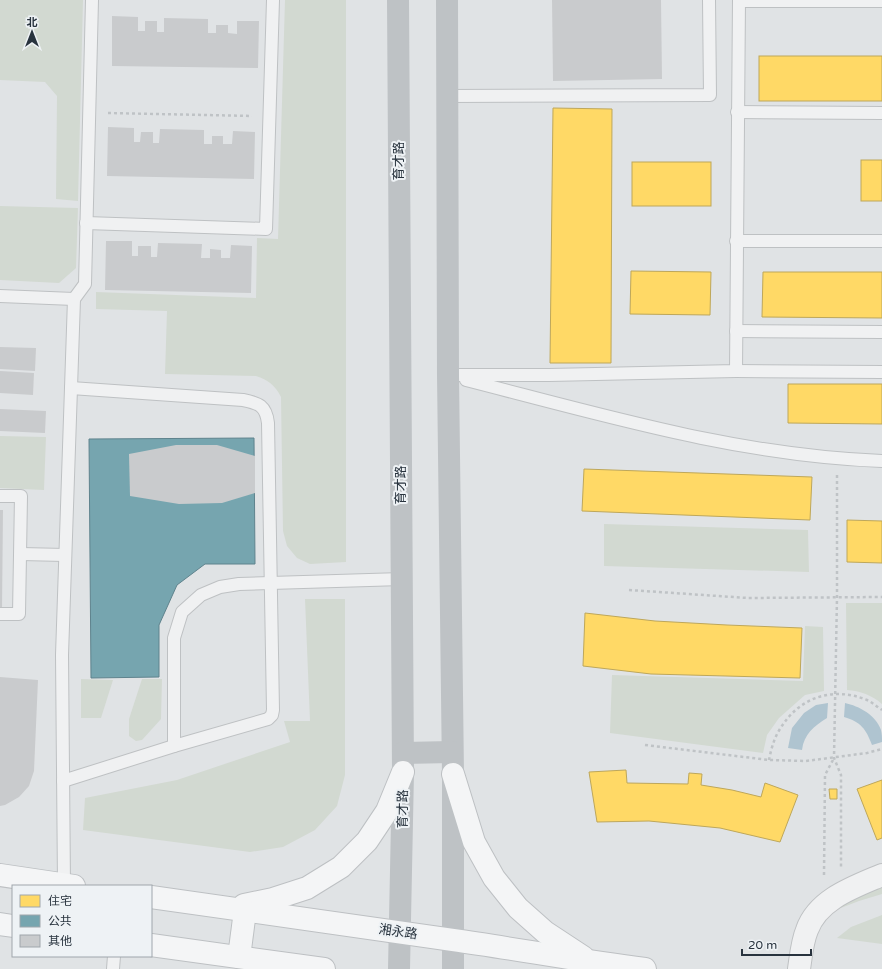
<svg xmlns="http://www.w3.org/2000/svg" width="882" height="969" font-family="'Varela Round','Noto Sans SC',sans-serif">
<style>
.green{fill:#d2d9d1}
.water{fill:#afc4d0}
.homes{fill:#ffd966;stroke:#bea75a}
.public{fill:#76a5af;stroke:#5f838d}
.building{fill:#c9cbcd}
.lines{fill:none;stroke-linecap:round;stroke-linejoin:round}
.lane-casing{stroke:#bec1c3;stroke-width:14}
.street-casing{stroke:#bec1c3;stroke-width:24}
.primary-casing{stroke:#bdc0c3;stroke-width:24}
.path{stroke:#bfc3c6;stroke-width:2.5;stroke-dasharray:3 3;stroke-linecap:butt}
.lane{stroke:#f0f1f2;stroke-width:12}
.street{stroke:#f0f1f2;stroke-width:22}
.secondary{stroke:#bec2c5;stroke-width:22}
.primary{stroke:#f4f5f6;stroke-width:22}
.labels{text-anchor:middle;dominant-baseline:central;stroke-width:4;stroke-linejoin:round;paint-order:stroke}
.street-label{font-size:13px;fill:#28333e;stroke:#eef2f5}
</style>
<rect width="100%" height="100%" fill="#e0e3e5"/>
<g class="green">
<path d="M0,0H83L78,201L56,199L57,96L45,82L0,80Z"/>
<path d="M285,0H346V562L310,564L297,558L287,546L283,531L281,397C275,385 268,380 256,376L165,374L167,311L96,309V292L256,298L257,238L278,239Z"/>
<path d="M0,206L78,208L76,268L59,283L0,280Z"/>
<path d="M0,436L46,437L44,490L0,488Z"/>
<path d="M604,524L808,530L809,572L604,566Z"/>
<path d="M305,599H345V775L337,806L315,830L283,847L250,852L83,830L85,798L177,780L290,742L284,721H310Z"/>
<path d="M846,603H882V704C872,695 860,691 847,690Z"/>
<path d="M805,626L823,627L824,691L805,695L779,718L767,735L763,753L610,733L612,675L803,681Z"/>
<path d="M81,679L113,680L101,718H81Z"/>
<path d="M142,679H162L161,719L142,740L136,741L129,736V719Z"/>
<path d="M882,884V894L859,901L833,911L857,897Z"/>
<path d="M882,915V944L837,938L851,927Z"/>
</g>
<g class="water">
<path d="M828,703L827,718C814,726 804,734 802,750L788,748L792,728L804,713L816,705Z"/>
<path d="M845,703C859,706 876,715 881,730C882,734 882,738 882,742L872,745C866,729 861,722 844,717Z"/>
</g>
<g class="homes">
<rect x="759" y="56" width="123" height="45"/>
<path d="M553,108L612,109L611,363H550Z"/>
<rect x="861" y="160" width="21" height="41"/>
<rect x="632" y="162" width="79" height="44"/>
<path d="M631,271L711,272L710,315L630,314Z"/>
<path d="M763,272H882V318L762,317Z"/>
<path d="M788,384H882V424L788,423Z"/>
<path d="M584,469L812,477L810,520L582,511Z"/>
<path d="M847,520L882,521V563L847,562Z"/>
<path d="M585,613L655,621L727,625L802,628L800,678L651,674L583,666Z"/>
<path d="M626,770L627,783L688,784L689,773L702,774L701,785L732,790L761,797L765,783L798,795L780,842L720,828L649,821L597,822L589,772Z"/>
<path d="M882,780V838L877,840L857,789Z"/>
<path d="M829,789H837V799H830Z"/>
</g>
<path class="public" d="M254,438L255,564H205L177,585L159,625V677L91,678L89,439Z"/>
<g class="building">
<path d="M552,0H661L662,79L553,81Z"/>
<path d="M112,16L138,17V31H145V21H157V32H164V18L208,19V33H216V25H228V33L237,34V21H259L258,68L112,66Z"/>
<path d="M108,127L134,128V142H140L141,132H153V143H159L160,129L204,130V144H212V136H223V144H232L233,131L255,132L254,179L107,176Z"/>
<path d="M106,241H132V256H138V246H151V257H157L158,243L202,244L201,258H210V249L221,250V258H230L231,245L252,246L251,293L105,290Z"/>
<path d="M0,347L36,348L35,371L0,369Z"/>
<path d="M0,371L34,373L33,395L0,393Z"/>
<path d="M0,409L46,411L45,433L0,431Z"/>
<path d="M176,445H217L255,456V493L222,503L179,504L130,496L129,454Z"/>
<path d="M0,510H3L2,610H0Z"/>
<path d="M0,677L38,680L34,771L29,786L19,797L5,805L0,806Z"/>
</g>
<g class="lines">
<defs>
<g id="lane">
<path d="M739,1H882"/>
<path d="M447,96L710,95L709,0"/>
<path d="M737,112L882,113"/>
<path d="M86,223L266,229L273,0"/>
<path d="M736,241H882"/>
<path d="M0,296L74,299"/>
<path d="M736,331L882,332"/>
<path d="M736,371L882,372"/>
<path d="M448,375H549L736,371L739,0"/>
<path d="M466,380C603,415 740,456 882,461"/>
<path d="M0,496H21L19,614H0"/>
<path d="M21,554L65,555"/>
<path d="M174,746V638L182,612L201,595L220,587L239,584L402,579"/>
<path d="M63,781L174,746L268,719L272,715L273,710L268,423C266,406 259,403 243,400L71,388"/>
<path d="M64,885L62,655L74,299L85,284L92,0"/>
<path d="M113,969L114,956"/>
</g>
<path id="street" d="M799,969C801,956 802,942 807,930C818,899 854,887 882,875"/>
<g id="primary">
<path d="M453,774L474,842L494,878L518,908L545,932L583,957"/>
<path d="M0,875L74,886"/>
<path d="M151,897C252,912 353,925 453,940C517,949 581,961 645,969"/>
<path d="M244,905L273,899L307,888L341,867L367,841L387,811L403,772"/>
<path d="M0,924L13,926"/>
<path d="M151,945L324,969"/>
<path d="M239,957L245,911"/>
</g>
</defs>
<use href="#lane" class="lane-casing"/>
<use href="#street" class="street-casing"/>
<use href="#primary" class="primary-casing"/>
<g class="path">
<path d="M108,113L252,116"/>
<path d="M837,475V597L834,758L841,775V868"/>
<path d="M629,590L748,598L882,597"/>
<path d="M645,745L769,760L806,761L867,753L882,749"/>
<path d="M769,760C771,750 774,738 780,729C799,697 833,686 867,700C872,702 877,707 882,710"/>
<path d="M824,875L825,775L834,758"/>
</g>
<use href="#lane" class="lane"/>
<use href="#street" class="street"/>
<g class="secondary">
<path d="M398,0L403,772L399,969"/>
<path d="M447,0L448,375L453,774V969"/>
<path d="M403,753L452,752"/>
</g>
<use href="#primary" class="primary"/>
</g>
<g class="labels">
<g class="street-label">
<text transform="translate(399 161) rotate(-90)">育才路</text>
<text transform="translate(401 485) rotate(-90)">育才路</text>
<text transform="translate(403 809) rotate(-89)">育才路</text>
<text transform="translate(398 932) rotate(8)">湘永路</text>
</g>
</g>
<rect x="12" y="885" width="140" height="72" fill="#eef2f5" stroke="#9fa6ac"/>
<rect x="20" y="895" width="20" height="12" fill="#ffd966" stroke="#9fa6ac"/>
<text x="48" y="905" font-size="12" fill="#28333e">住宅</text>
<rect x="20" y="915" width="20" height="12" fill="#76a5af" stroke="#9fa6ac"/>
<text x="48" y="925" font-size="12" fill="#28333e">公共</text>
<rect x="20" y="935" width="20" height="12" fill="#c9cbcd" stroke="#9fa6ac"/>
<text x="48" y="945" font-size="12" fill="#28333e">其他</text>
<g transform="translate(32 32)" stroke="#eef2f5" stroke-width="3" paint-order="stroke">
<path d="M0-3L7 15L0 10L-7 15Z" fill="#28333e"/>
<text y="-6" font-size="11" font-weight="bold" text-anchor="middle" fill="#28333e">北</text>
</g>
<path d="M742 949v6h69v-6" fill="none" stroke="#28333e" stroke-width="2"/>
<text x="748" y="949" font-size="12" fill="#28333e" stroke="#eef2f5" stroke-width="3" paint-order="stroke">20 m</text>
</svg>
